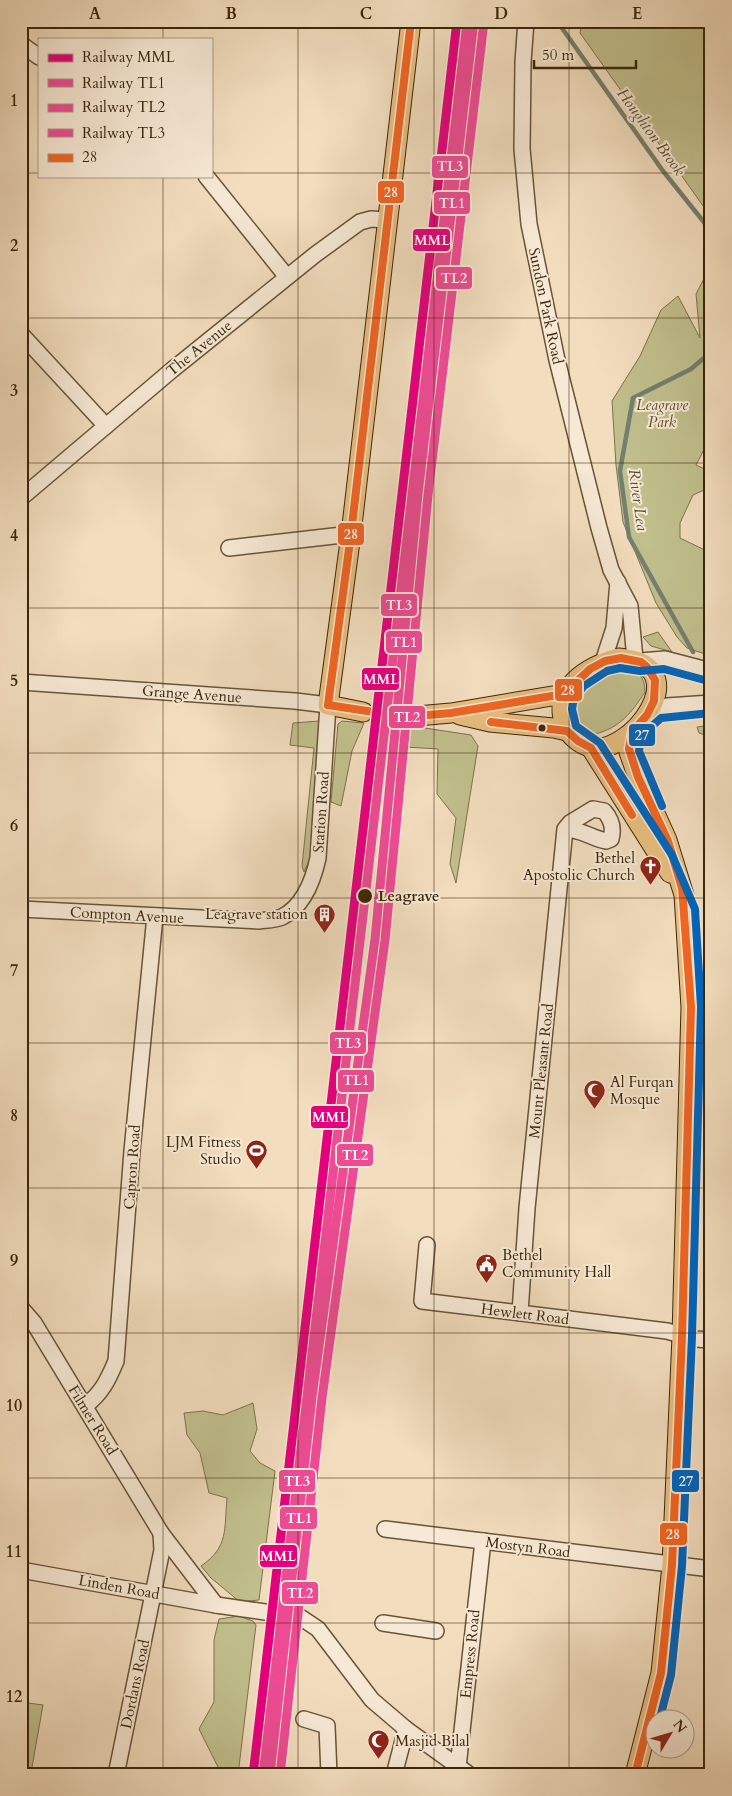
<svg xmlns="http://www.w3.org/2000/svg" width="732" height="1796" font-family="Cardo,serif">
<style>
.green{fill:#c1bf8d;stroke:#7e724b}
.lines{fill:none;stroke-linecap:round;stroke-linejoin:round}
.stream{stroke:#74806e;stroke-width:4.5}
.major-tunnel{stroke:#cdb89a;stroke-width:19;stroke-dasharray:19 9;stroke-linecap:butt}
.minor-casing{stroke:#685436;stroke-width:18}
.major-casing{stroke:#3a2609;stroke-width:21}
.minor{stroke:#f7e9d5;stroke-width:15}
.major{stroke:#e9be7f;stroke-width:19}
.bus-1-casing{stroke:#f7e9d5;stroke-width:11}
.bus-2-casing{stroke:#f7e9d5;stroke-width:11}
.bus-1{stroke:#f26522;stroke-width:8}
.bus-2{stroke:#0065bd;stroke-width:8}
.rail-1-casing{stroke:#f7e9d5;stroke-width:12}
.rail-2-casing{stroke:#f7e9d5;stroke-width:12}
.rail-3-casing{stroke:#f7e9d5;stroke-width:12}
.rail-4-casing{stroke:#f7e9d5;stroke-width:12}
.rail-1{stroke:#e5007d;stroke-width:9}
.rail-2{stroke:#ee4b95;stroke-width:9}
.rail-3{stroke:#ee4b95;stroke-width:9}
.rail-4{stroke:#ee4b95;stroke-width:9}
.grid{fill:none;stroke:#3a2609;stroke-width:1;stroke-opacity:0.55}
.bus-dot{fill:#3a2609;stroke:#f7e9d5;stroke-width:2}
.labels{text-anchor:middle;dominant-baseline:central;stroke-width:4;stroke-linejoin:round;paint-order:stroke}
.street-label{font-size:15px;fill:#3a2609;stroke:#f7e9d5}
.park-label{font-size:15px;font-style:italic;fill:#5c4c2a;stroke:#f7e9d5}
.poi-label{font-size:15px;fill:#3a2609;stroke:#f7e9d5;text-anchor:end}
.stop-label{font-size:15px;font-weight:bold;fill:#3a2609;stroke:#f7e9d5;text-anchor:start}
.water-label{font-size:16px;font-style:italic;fill:#524c33;stroke:#f7e9d5}
.line-badge{stroke:#f7e9d5;stroke-width:2}
.badge-label{font-size:14px;text-anchor:middle;font-weight:bold;fill:#fff}
.neatline{fill:none;stroke:#3a2609;stroke-width:2}
.grid-label{font-size:16px;text-anchor:middle;font-weight:bold;fill:#3a2609}
</style>
<rect width="100%" height="100%" fill="#f2ddbe"/>
<filter id="stains"><feTurbulence type="fractalNoise" baseFrequency=".004" numOctaves="4"/><feColorMatrix values="0 0 0 0 .2 0 0 0 0 .09 0 0 0 0 .02 0 0 0 .5 -.17"/></filter>
<radialGradient id="worn" r=".72"><stop offset=".6" stop-color="#630" stop-opacity="0"/><stop offset="1" stop-color="#630" stop-opacity=".3"/></radialGradient>
<g class="green">
<path d="M582,21H711V217L580,33Z"/>
<path d="M711,265V436L696,465L711,472V487L693,495L680,523V538L711,553V656L687,648L677,637L656,603L623,522L616,465L612,401L640,356L661,310L678,296L700,338L696,294Z"/>
<path d="M658,632L672,652L651,646L643,637Z"/>
<path d="M627,665C639,672 645,677 645,692C632,712 620,728 595,734L578,723C568,684 591,669 627,665Z"/>
<path d="M319,721L324,731L310,859L304,872L302,866L314,748L290,745L293,723Z"/>
<path d="M342,721L364,723L352,751L341,806L331,802L338,724Z"/>
<path d="M405,725L471,735L478,746L456,883L450,864L456,818L437,794L438,749L405,747Z"/>
<path d="M711,725V737L699,733L697,727Z"/>
<path d="M253,1403L257,1429L250,1451L260,1463L275,1471L259,1600L240,1602L211,1578L201,1566C229,1547 224,1529 227,1498L209,1493L200,1453L187,1435L184,1413L203,1411L223,1415Z"/>
<path d="M239,1616L253,1621L256,1625L238,1775H222L199,1729L214,1702V1640L219,1619Z"/>
<path d="M21,1702L43,1705L32,1767L35,1768L34,1775H21Z"/>
</g>
<g class="lines">
<g class="stream">
<path d="M557,21L663,171L711,231"/>
<path d="M693,652L629,537L620,471L633,398L691,369L711,352"/>
</g>
<path class="major-tunnel" d="M363,712L406,717"/>
<defs>
<g id="minor">
<path d="M526,21L523,62L522,149L529,224L557,360L599,528L611,570L630,606L635,659"/>
<path d="M21,44L39,57"/>
<path d="M206,176L287,277"/>
<path d="M21,334L106,426"/>
<path d="M21,498L172,370L316,254L360,222L371,219L387,220"/>
<path d="M229,548L351,534"/>
<path d="M640,661L665,659L711,671"/>
<path d="M603,662L614,628L618,582"/>
<path d="M21,682L295,701L328,705L318,858C313,881 304,906 282,917C275,920 266,920 259,921L21,909"/>
<path d="M648,714L667,706L711,703"/>
<path d="M427,1245L422,1301L667,1331L695,1339L711,1340"/>
<path d="M21,1308L34,1323L161,1533L216,1605"/>
<path d="M520,1313L527,1208L565,829L570,823L593,809L604,811C612,820 614,828 611,839L606,841C591,838 581,829 565,829"/>
<path d="M85,1406C102,1393 108,1380 116,1361L132,1151L155,916"/>
<path d="M385,1529L711,1569"/>
<path d="M21,1570L216,1605L300,1617L318,1629L372,1700L406,1729L470,1775"/>
<path d="M383,1623L436,1631"/>
<path d="M304,1719L327,1726L329,1775"/>
<path d="M458,1767L483,1541"/>
<path d="M116,1775L162,1550L161,1533"/>
<path d="M394,1775L406,1729"/>
</g>
<g id="major">
<path d="M619,658C701,664 629,759 590,747C579,744 569,735 565,725C551,688 588,666 619,658Z"/>
<path d="M363,712L328,705L351,534L411,21"/>
<path d="M460,715L490,722L554,728L567,731"/>
<path d="M406,717L451,713L564,694"/>
<path d="M632,732L629,752L635,769L667,840L684,895L691,1007L682,1336L672,1565L661,1673L635,1775"/>
<path d="M591,748L670,873"/>
</g>
</defs>
<use href="#minor" class="minor-casing"/>
<use href="#major" class="major-casing"/>
<use href="#minor" class="minor"/>
<use href="#major" class="major"/>
<defs>
<g id="bus-1">
<path d="M328,705L406,717L451,713L564,694L590,669L605,661L621,658L641,662L647,667L655,680L654,701L647,715L632,732L629,749L638,777L668,841L682,888L691,1007L682,1336L672,1565L661,1673L635,1775"/>
<path d="M328,705L351,534L411,21"/>
<path d="M491,722L567,731L578,741L591,748L632,815"/>
</g>
<g id="bus-2">
<path d="M662,806L639,751L641,736L661,718L711,713"/>
<path d="M660,1718L671,1675L682,1566L692,1336L701,1007L695,909L672,855L600,743L576,726L572,709L574,698L584,686L607,671L620,668L640,671L664,669L708,681"/>
</g>
</defs>
<use href="#bus-1" class="bus-1-casing"/>
<use href="#bus-2" class="bus-2-casing"/>
<use href="#bus-1" class="bus-1"/>
<use href="#bus-2" class="bus-2"/>
<defs>
<path id="rail-1" d="M253,1775L457,21"/>
<path id="rail-2" d="M270,1775L312,1397L375,939L418,494L474,21"/>
<path id="rail-3" d="M280,1775L322,1398L385,940L428,495L484,22"/>
<path id="rail-4" d="M263,1775L467,22"/>
</defs>
<use href="#rail-1" class="rail-1-casing"/>
<use href="#rail-2" class="rail-2-casing"/>
<use href="#rail-3" class="rail-3-casing"/>
<use href="#rail-4" class="rail-4-casing"/>
<use href="#rail-1" class="rail-1"/>
<use href="#rail-2" class="rail-2"/>
<use href="#rail-3" class="rail-3"/>
<use href="#rail-4" class="rail-4"/>
</g>
<path class="grid" d="M163,21V39M298,21V1775M434,21V1775M569,21V1775M21,173H39M211,173H711M163,176V1775M21,318H711M21,463H711M21,608H711M21,753H711M21,898H711M21,1043H711M21,1188H711M21,1333H711M21,1478H711M21,1623H711"/>
<defs>
<symbol id="church-pin" viewBox="-11 -11 22 30"><path d="M0 17L-7.5 6A9.5 9.5 0 1 1 7.5 6Z" fill="#8f2418" stroke="#f7e9d5"/><path d="M-1.2-6h2.4v3.5h3.3v2.4h-3.3V6h-2.4V-.1h-3.3v-2.4h3.3Z" fill="#fff"/></symbol>
<symbol id="building-pin" viewBox="-11 -11 22 30"><path d="M0 17L-7.5 6A9.5 9.5 0 1 1 7.5 6Z" fill="#8f2418" stroke="#f7e9d5"/><path d="M-4-6H4V6H1V3H-1V6H-4ZM-2.5-4.3h1.7v1.8h-1.7ZM.8-4.3h1.7v1.8H.8ZM-2.5-1h1.7V.8h-1.7ZM.8-1h1.7V.8H.8Z" fill="#fff"/></symbol>
<symbol id="mosque-pin" viewBox="-11 -11 22 30"><path d="M0 17L-7.5 6A9.5 9.5 0 1 1 7.5 6Z" fill="#8f2418" stroke="#f7e9d5"/><path d="M3.5-4.9A6 6 0 1 0 3.5 4.9A5 5 0 1 1 3.5-4.9Z" fill="#fff"/></symbol>
<symbol id="stadium-pin" viewBox="-11 -11 22 30"><path d="M0 17L-7.5 6A9.5 9.5 0 1 1 7.5 6Z" fill="#8f2418" stroke="#f7e9d5"/><path d="M0-5a6.5 5 0 1 0 0 10a6.5 5 0 1 0 0-10ZM-3.5-1.8h7v3.6h-7Z" fill="#fff"/></symbol>
<symbol id="civic-pin" viewBox="-11 -11 22 30"><path d="M0 17L-7.5 6A9.5 9.5 0 1 1 7.5 6Z" fill="#8f2418" stroke="#f7e9d5"/><path d="M-.6-6.5H3V-4.5H.6V-3L4-1V1h2V6H-6V1h2V-1L-.6-3ZM-1.2 2.5V6h2.4V2.5Z" fill="#fff"/></symbol>
</defs>
<g fill-rule="evenodd">
<use href="#church-pin" x="638" y="854" width="25" height="34"/>
<use href="#building-pin" x="312" y="902" width="25" height="34"/>
<use href="#mosque-pin" x="582" y="1078" width="25" height="34"/>
<use href="#stadium-pin" x="244" y="1138" width="25" height="34"/>
<use href="#civic-pin" x="474" y="1252" width="25" height="34"/>
<use href="#mosque-pin" x="366" y="1728" width="25" height="34"/>
</g>
<g class="bus-dot">
<circle cx="542" cy="728" r="4.5"/>
<circle cx="365" cy="896" r="8"/>
</g>
<g class="labels">
<g class="street-label">
<text transform="translate(546 306) rotate(78)">Sundon Park Road</text>
<text transform="translate(199 348) rotate(-39)">The Avenue</text>
<text transform="translate(192 694) rotate(4)">Grange Avenue</text>
<text transform="translate(321 812) rotate(-86)">Station Road</text>
<text transform="translate(127 915) rotate(3)">Compton Avenue</text>
<text transform="translate(541 1071) rotate(-84)">Mount Pleasant Road</text>
<text transform="translate(132 1167) rotate(-86)">Capron Road</text>
<text transform="translate(525 1314) rotate(7)">Hewlett Road</text>
<text transform="translate(93 1420) rotate(58)">Filmer Road</text>
<text transform="translate(528 1547) rotate(7)">Mostyn Road</text>
<text transform="translate(119 1587) rotate(10)">Linden Road</text>
<text transform="translate(470 1654) rotate(-84)">Empress Road</text>
<text transform="translate(135 1684) rotate(-78)">Dordans Road</text>
</g>
<g class="park-label">
<text x="662" y="405">Leagrave<tspan x="662" dy="17">Park</tspan></text>
</g>
<g class="poi-label">
<text x="635" y="858">Bethel<tspan x="635" dy="17">Apostolic Church</tspan></text>
<text x="308" y="914">Leagrave station</text>
<text x="610" y="1082" text-anchor="start">Al Furqan<tspan x="610" dy="17">Mosque</tspan></text>
<text x="241" y="1142">LJM Fitness<tspan x="241" dy="17">Studio</tspan></text>
<text x="502" y="1255" text-anchor="start">Bethel<tspan x="502" dy="17">Community Hall</tspan></text>
<text x="395" y="1741" text-anchor="start">Masjid Bilal</text>
</g>
<g class="stop-label">
<text x="378" y="896">Leagrave</text>
</g>
<g class="water-label">
<text transform="translate(651 132) rotate(54)">Houghton Brook</text>
<text transform="translate(638 500) rotate(82)">River Lea</text>
</g>
</g>
<g class="line-badge">
<rect x="431" y="155" width="38" height="24" rx="5" fill="#ee4b95"/>
<rect x="377" y="180" width="28" height="24" rx="5" fill="#f26522"/>
<rect x="433" y="191" width="38" height="24" rx="5" fill="#ee4b95"/>
<rect x="412" y="228" width="39" height="24" rx="5" fill="#e5007d"/>
<rect x="435" y="266" width="38" height="24" rx="5" fill="#ee4b95"/>
<rect x="337" y="522" width="28" height="24" rx="5" fill="#f26522"/>
<rect x="380" y="593" width="38" height="24" rx="5" fill="#ee4b95"/>
<rect x="385" y="630" width="38" height="24" rx="5" fill="#ee4b95"/>
<rect x="361" y="667" width="39" height="24" rx="5" fill="#e5007d"/>
<rect x="554" y="678" width="29" height="24" rx="5" fill="#f26522"/>
<rect x="388" y="705" width="38" height="24" rx="5" fill="#ee4b95"/>
<rect x="628" y="723" width="28" height="24" rx="5" fill="#0065bd"/>
<rect x="329" y="1031" width="38" height="24" rx="5" fill="#ee4b95"/>
<rect x="337" y="1069" width="38" height="24" rx="5" fill="#ee4b95"/>
<rect x="310" y="1105" width="39" height="24" rx="5" fill="#e5007d"/>
<rect x="336" y="1143" width="38" height="24" rx="5" fill="#ee4b95"/>
<rect x="671" y="1469" width="29" height="24" rx="5" fill="#0065bd"/>
<rect x="278" y="1469" width="38" height="24" rx="5" fill="#ee4b95"/>
<rect x="279" y="1506" width="39" height="24" rx="5" fill="#ee4b95"/>
<rect x="659" y="1522" width="29" height="24" rx="5" fill="#f26522"/>
<rect x="259" y="1544" width="39" height="24" rx="5" fill="#e5007d"/>
<rect x="281" y="1581" width="38" height="24" rx="5" fill="#ee4b95"/>
</g>
<g class="badge-label">
<text x="450" y="171">TL3</text>
<text x="391" y="197">28</text>
<text x="452" y="208">TL1</text>
<text x="432" y="245">MML</text>
<text x="454" y="283">TL2</text>
<text x="351" y="539">28</text>
<text x="399" y="610">TL3</text>
<text x="404" y="647">TL1</text>
<text x="381" y="684">MML</text>
<text x="568" y="695">28</text>
<text x="407" y="722">TL2</text>
<text x="642" y="740">27</text>
<text x="348" y="1048">TL3</text>
<text x="356" y="1085">TL1</text>
<text x="330" y="1122">MML</text>
<text x="355" y="1160">TL2</text>
<text x="686" y="1486">27</text>
<text x="297" y="1486">TL3</text>
<text x="299" y="1523">TL1</text>
<text x="673" y="1539">28</text>
<text x="278" y="1561">MML</text>
<text x="300" y="1598">TL2</text>
</g>
<rect width="732" height="1796" fill="none" stroke="#f2ddbe" stroke-width="55"/>
<rect x="38" y="38" width="175" height="140" fill="#f7e9d5" stroke="#ab9b83"/>
<rect x="48" y="54" width="25" height="8" fill="#e5007d" stroke="#ab9b83"/>
<text x="82" y="62" font-size="15" fill="#3a2609">Railway MML</text>
<rect x="48" y="79" width="25" height="8" fill="#ee4b95" stroke="#ab9b83"/>
<text x="82" y="88" font-size="15" fill="#3a2609">Railway TL1</text>
<rect x="48" y="104" width="25" height="8" fill="#ee4b95" stroke="#ab9b83"/>
<text x="82" y="112" font-size="15" fill="#3a2609">Railway TL2</text>
<rect x="48" y="129" width="25" height="8" fill="#ee4b95" stroke="#ab9b83"/>
<text x="82" y="138" font-size="15" fill="#3a2609">Railway TL3</text>
<rect x="48" y="154" width="25" height="8" fill="#f26522" stroke="#ab9b83"/>
<text x="82" y="162" font-size="15" fill="#3a2609">28</text>
<g transform="translate(670 1734) rotate(52)"><circle r="24" fill="#f7e9d5" stroke="#ab9b83"/>
<path d="M0-4L9 19L0 12L-9 19Z" fill="#8f2418"/>
<text y="-8" font-size="14" font-weight="bold" text-anchor="middle" fill="#3a2609">N</text>
</g>
<path d="M534 60v8h102v-8" fill="none" stroke="#3a2609" stroke-width="2.5"/>
<text x="542" y="60" font-size="15" fill="#3a2609" stroke="#f7e9d5" stroke-width="4" paint-order="stroke">50 m</text>
<rect x="28" y="28" width="676" height="1740" class="neatline"/>
<g class="grid-label">
<text x="95" y="19">A</text>
<text x="231" y="19">B</text>
<text x="366" y="19">C</text>
<text x="501" y="19">D</text>
<text x="637" y="19">E</text>
<text x="14" y="106">1</text>
<text x="14" y="251">2</text>
<text x="14" y="396">3</text>
<text x="14" y="541">4</text>
<text x="14" y="686">5</text>
<text x="14" y="831">6</text>
<text x="14" y="976">7</text>
<text x="14" y="1121">8</text>
<text x="14" y="1266">9</text>
<text x="14" y="1411">10</text>
<text x="14" y="1557">11</text>
<text x="14" y="1702">12</text>
</g>
<rect width="100%" height="100%" filter="url(#stains)"/>
<rect width="100%" height="100%" fill="url(#worn)"/>
</svg>
